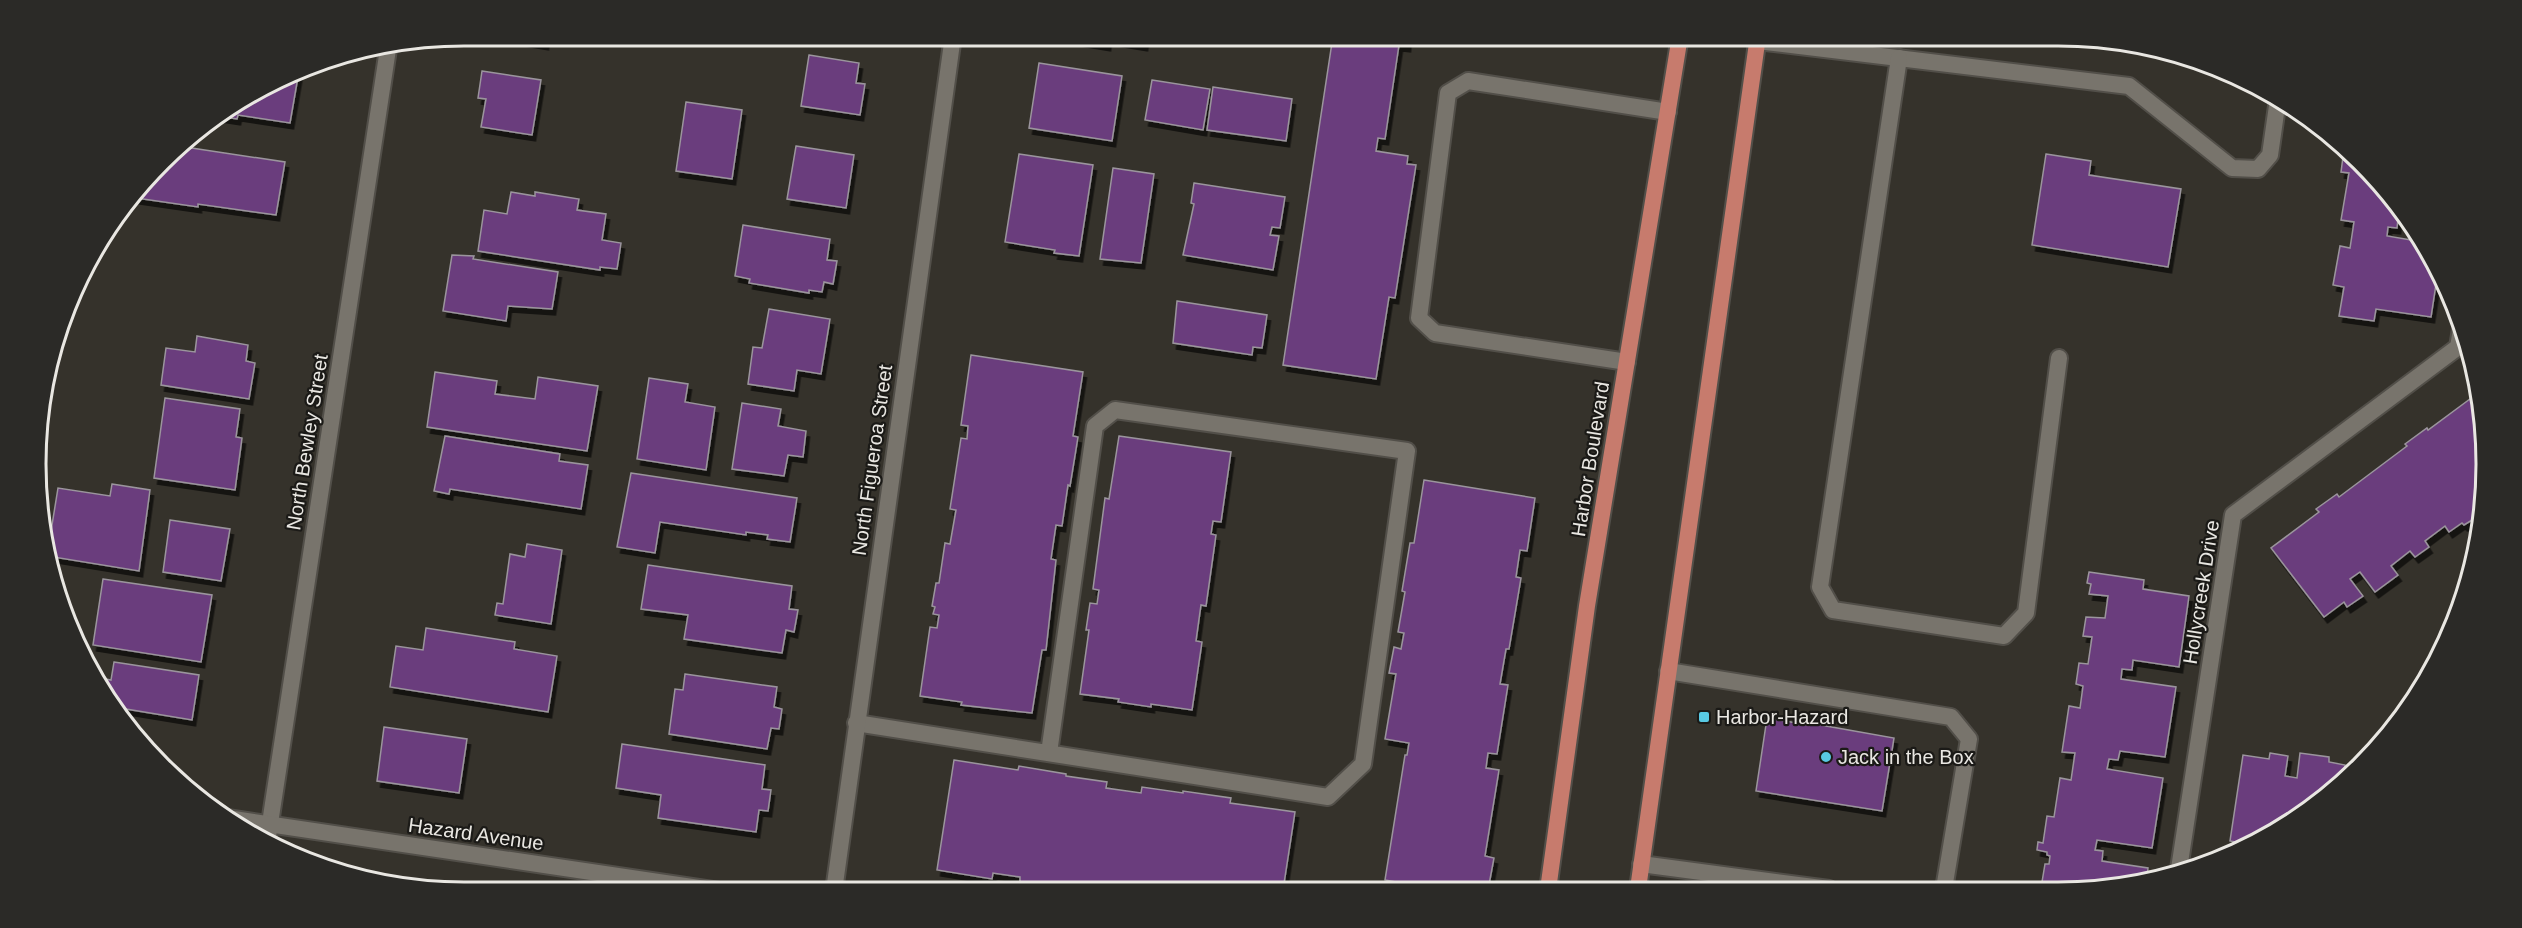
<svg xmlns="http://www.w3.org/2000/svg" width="2522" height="928" font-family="Helvetica,sans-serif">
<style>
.building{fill:#6b3e7d;stroke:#9b959d;stroke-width:1.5;filter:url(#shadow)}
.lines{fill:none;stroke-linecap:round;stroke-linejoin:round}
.service-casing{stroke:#524f49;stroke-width:20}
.minor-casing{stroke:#524f49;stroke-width:20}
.tertiary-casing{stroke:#524f49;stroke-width:20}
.primary-casing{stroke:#524f49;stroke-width:20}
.service{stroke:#78746c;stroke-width:16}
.minor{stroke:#78746c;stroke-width:16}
.tertiary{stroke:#78746c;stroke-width:16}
.primary{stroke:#c77b6d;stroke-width:16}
.poi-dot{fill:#58c9e3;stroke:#1b1a17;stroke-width:2}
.labels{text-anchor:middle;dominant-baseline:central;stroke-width:4.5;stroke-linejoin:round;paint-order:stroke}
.street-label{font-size:20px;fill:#e9e7e2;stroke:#1b1a17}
.poi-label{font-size:20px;fill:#e9e7e2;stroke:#1b1a17;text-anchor:start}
.rim{fill:none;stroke:#e9e7e2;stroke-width:3}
</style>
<defs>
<filter id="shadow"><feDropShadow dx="3.5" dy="6" stdDeviation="0" flood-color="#0009"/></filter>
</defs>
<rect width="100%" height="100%" fill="#35322b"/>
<g class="building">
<path d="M497,36H546L545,44Z"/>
<path d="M1053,36H1146L1144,45L1108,39L1107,45Z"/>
<path d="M1333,36H1408L1407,46L1399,45L1385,139L1378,138L1376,151L1408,156L1407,164L1416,165L1395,298L1389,297L1376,379L1283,365Z"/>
<path d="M809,55L859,63L856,83L865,84L860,115L801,106Z"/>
<path d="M1039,63L1122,76L1112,141L1029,128Z"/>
<path d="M299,71L290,123L238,115L237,119L218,116L250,93Z"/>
<path d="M482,71L541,80L532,135L481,127L486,99L478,98Z"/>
<path d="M1152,80L1210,89L1203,130L1145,120Z"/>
<path d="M1213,87L1292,99L1286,141L1207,130Z"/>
<path d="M686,102L742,110L732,179L676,171Z"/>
<path d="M796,146L854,155L846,208L787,199Z"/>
<path d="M185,147L285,162L276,215L198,204V207L136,198L173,153L183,154Z"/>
<path d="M1019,154L1093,165L1079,256L1054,253L1055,250L1005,242Z"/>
<path d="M2046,154L2091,161L2089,175L2181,189L2168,267L2032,245Z"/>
<path d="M2343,157H2354L2380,182L2408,221L2398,219L2397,228L2388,227L2387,236L2423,242L2429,250L2438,271L2431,317L2376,309L2374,321L2339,316L2344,287L2333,285L2340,246L2350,248L2354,222L2341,220L2349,173L2341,172Z"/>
<path d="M1113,168L1154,174L1141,263L1100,259Z"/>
<path d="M1194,183L1285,197L1280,228L1272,227L1270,235L1279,236L1273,270L1183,255L1194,204L1191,203Z"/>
<path d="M511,192L535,196V192L579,199L577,210L606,214L602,240L621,243L617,269L600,267V270L478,251L484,210L507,214Z"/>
<path d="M743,225L830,239L827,260L837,261L833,284L824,282L822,292L809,290V293L749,283L750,279L735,276Z"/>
<path d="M452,255L474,256L473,259L558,272L552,309L508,306L506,321L443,311Z"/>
<path d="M1177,301L1267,315L1262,348L1253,347L1252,355L1173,343Z"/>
<path d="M769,309L830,319L821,374L797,370L794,391L748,384L753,347L762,348Z"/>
<path d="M197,336L248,345L246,361L255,363L249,399L161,385L166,348L195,352Z"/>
<path d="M971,355L1083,372L1073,436L1078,437L1070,486L1068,485L1062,526L1056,525L1051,559L1056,560L1046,650H1042L1032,713L961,705L962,702L920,696L930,627L937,628L939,615L933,614L935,607L932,606L936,583H939L945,543L950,544L956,510L950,509L961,438L967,439L968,426L961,425Z"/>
<path d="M435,372L497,381L495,394L535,399L538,377L598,386L587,451L427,427Z"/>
<path d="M649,378L688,384L685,402L715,407L706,470L637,459Z"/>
<path d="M2474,396L2482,408L2485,492L2482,514L2464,525L2462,523L2449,532L2445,526L2425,541L2429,547L2415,557L2410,551L2391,566L2398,575L2375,592L2360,572L2350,579L2363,596L2347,607L2344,602L2324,617L2271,548L2319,512L2316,509L2337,494L2339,497L2407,446L2405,444L2427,428L2428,430Z"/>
<path d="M165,398L240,409L236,437L242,438L235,490L154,478Z"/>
<path d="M742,403L781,409L778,426L806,431L803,457L788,455L784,476L732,469Z"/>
<path d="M445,436L560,454L559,461L588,465L581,509L450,489L449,494L434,491Z"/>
<path d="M1119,436L1231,452L1221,522L1213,521L1211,534L1216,535L1206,606L1201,605L1196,641L1202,642L1192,710L1151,704V707L1118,702L1119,699L1080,694L1089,630H1086L1090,603L1097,604L1099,590L1093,589L1105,498L1109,499Z"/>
<path d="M631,473L797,498L790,542L767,539L768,535L746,532V535L660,522L655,553L617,547Z"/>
<path d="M1424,480L1535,498L1527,551L1520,550L1516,577L1521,578L1509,649H1506L1500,684L1508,685L1497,754L1488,753L1486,768L1499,770L1485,856L1494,858L1488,890H1440L1385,880L1405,755H1407L1409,743L1385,739L1396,674L1389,673L1394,647L1401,649L1404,633L1398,632L1405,592L1402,591L1410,543H1414Z"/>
<path d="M112,484L150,490L139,571L47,556L58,488L110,496Z"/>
<path d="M170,520L230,529L221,581L163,572Z"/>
<path d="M527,544L562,550L551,624L495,615L497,603L503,604L510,554L525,557Z"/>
<path d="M648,565L792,586L789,609L798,610L794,632L786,630L782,653L684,639L688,615L641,609Z"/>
<path d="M2089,572L2144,580L2143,589L2189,596L2179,667L2133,660L2132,670L2122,669L2121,679L2176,687L2165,757L2120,751L2118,760L2109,759L2107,769L2163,778L2152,848L2097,840L2095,850L2103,851L2102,861L2148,868L2147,878L2114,888H2041L2045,864H2049L2050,856L2047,855V852L2037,850L2038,842L2043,843L2047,816L2054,817L2060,778L2071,780L2075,753L2062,752L2069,706L2080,708L2083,686L2076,684L2079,663L2088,664L2092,637L2083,636L2086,617L2105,618L2108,596L2089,594L2091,584L2087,583Z"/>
<path d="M103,579L212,595L201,662L93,645Z"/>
<path d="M426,628L515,642L514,649L557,656L548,712L390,687L396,646L423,650Z"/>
<path d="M114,662L199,675L192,720L114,707L95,677L111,680Z"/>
<path d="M685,674L777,687L774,707L782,709L779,729L771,728L767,749L669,734L675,689L683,690Z"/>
<path d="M1767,718L1809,725V723L1894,738L1882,811L1756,791Z"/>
<path d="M384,727L467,739L459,793L377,781Z"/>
<path d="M622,744L765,765L762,789L771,790L768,811L759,810L756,832L658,818L661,795L616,788Z"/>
<path d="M2270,753L2288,756L2285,776L2297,778L2300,753L2329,757V762L2345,765L2344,771L2352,772L2340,786L2252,845L2230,841L2243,755L2269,759Z"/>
<path d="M954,760L1018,770L1019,766L1066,774V776L1107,782L1106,788L1141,793L1142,787L1183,793V791L1231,798L1230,803L1295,812L1283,890L1108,891L1091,888V891H1073L1020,883V877L993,873L992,879L937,870Z"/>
</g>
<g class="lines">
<defs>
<g id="service">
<path d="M1757,41L2129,86L2232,168L2258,169L2270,155L2278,99"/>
<path d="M1899,58L1820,587L1833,610L2004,636L2026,613L2059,358"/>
<path d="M1627,362L1435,333L1419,318L1448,93L1468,81L1668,112"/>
<path d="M1668,671L1951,717L1969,739L1944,889"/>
<path d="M856,723L1328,797L1363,764L1407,451L1115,410L1095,426L1049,753"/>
<path d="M1641,864L1829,889"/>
<path d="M2179,869L2233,515L2458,347L2462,323"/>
</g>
<g id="minor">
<path d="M267,843L388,49"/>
<path d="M834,891L953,36"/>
</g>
<path id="tertiary" d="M227,818L719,891"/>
<g id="primary">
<path d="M1638,889L1758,36"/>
<path d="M1548,890L1587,606L1680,36"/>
</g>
</defs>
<use href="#service" class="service-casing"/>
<use href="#minor" class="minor-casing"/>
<use href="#tertiary" class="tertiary-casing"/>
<use href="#primary" class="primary-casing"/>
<use href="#service" class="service"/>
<use href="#minor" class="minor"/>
<use href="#tertiary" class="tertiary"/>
<use href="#primary" class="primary"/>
</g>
<g class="poi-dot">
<rect x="1698" y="711" width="12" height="12" rx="3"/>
<circle cx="1826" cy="757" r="6"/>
</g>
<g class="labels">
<g class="street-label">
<text transform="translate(307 442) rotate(-81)">North Bewley Street</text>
<text transform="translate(1590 459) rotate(-81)">Harbor Boulevard</text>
<text transform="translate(872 460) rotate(-82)">North Figueroa Street</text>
<text transform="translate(2201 592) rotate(-81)">Hollycreek Drive</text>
<text transform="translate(476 834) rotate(8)">Hazard Avenue</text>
</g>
<g class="poi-label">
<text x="1716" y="717">Harbor-Hazard</text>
<text x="1838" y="757">Jack in the Box</text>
</g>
</g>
<path d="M0 0H2522V928H0ZM464 46H2058A418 418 0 0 1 2476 464V464A418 418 0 0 1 2058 882H464A418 418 0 0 1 46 464V464A418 418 0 0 1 464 46Z" fill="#2b2a27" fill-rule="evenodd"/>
<path class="rim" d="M464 46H2058A418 418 0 0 1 2476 464V464A418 418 0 0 1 2058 882H464A418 418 0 0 1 46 464V464A418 418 0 0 1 464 46Z"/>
</svg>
